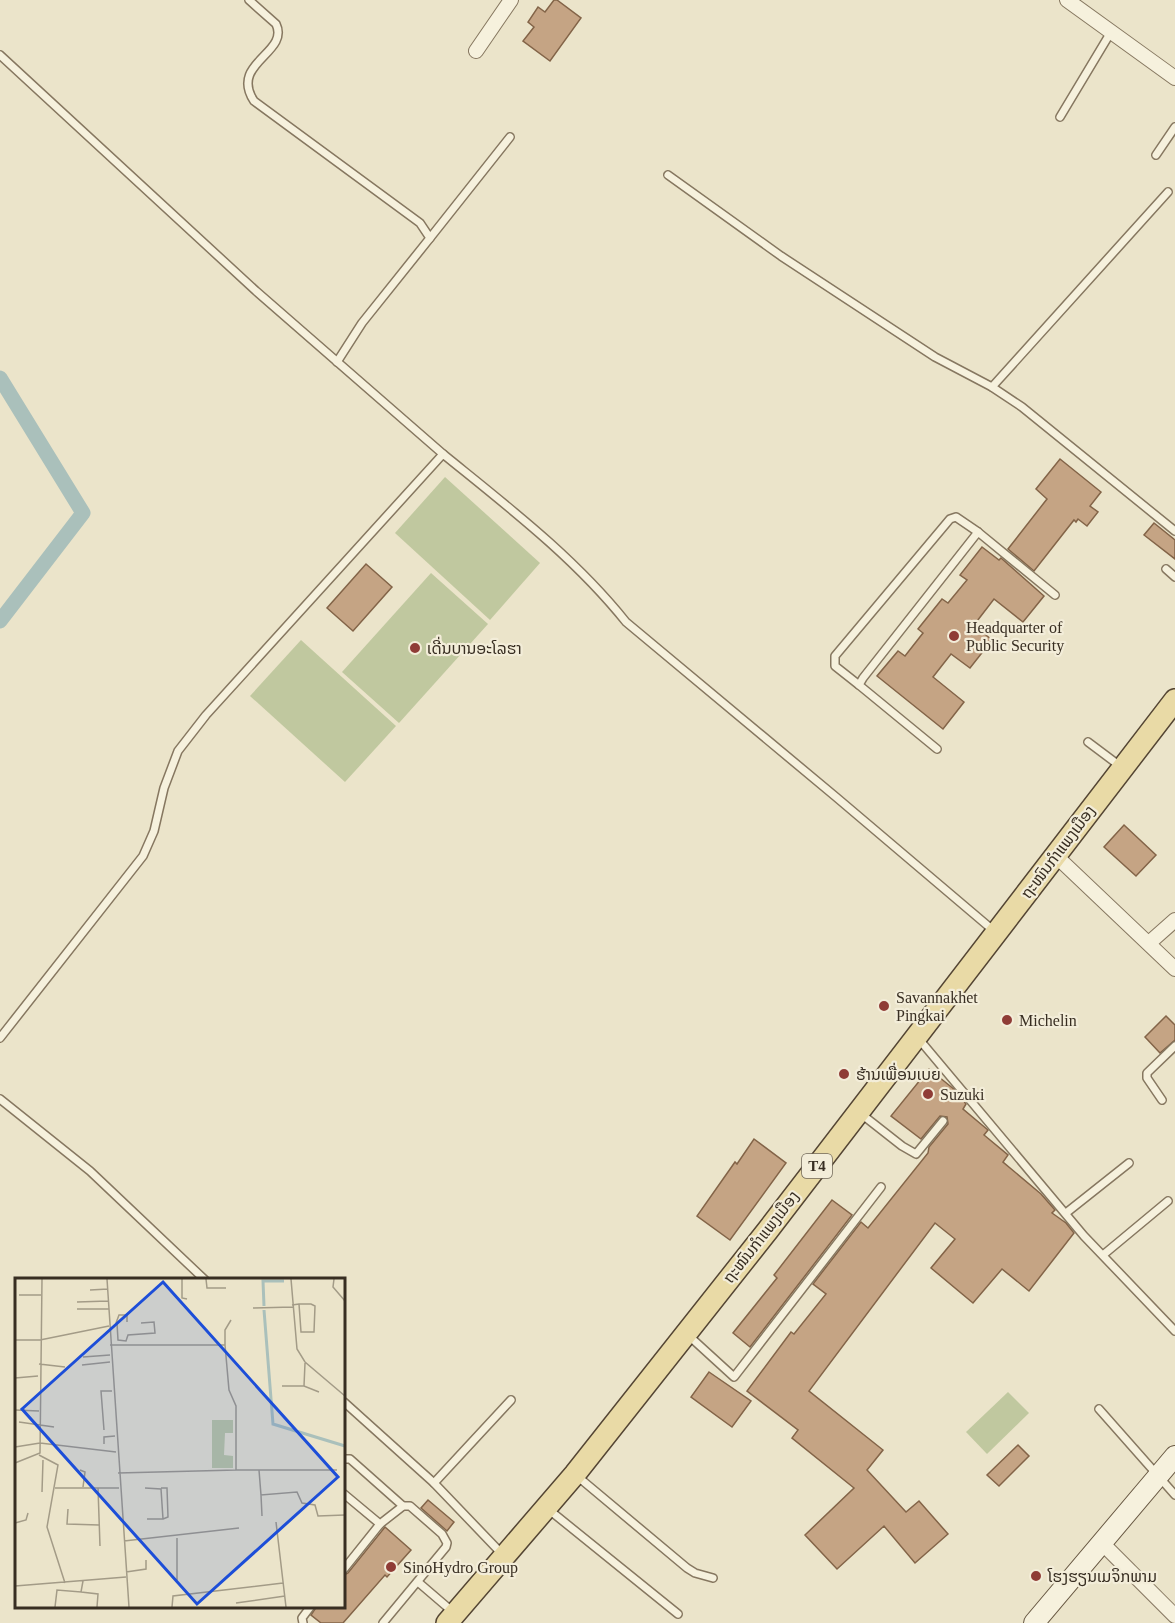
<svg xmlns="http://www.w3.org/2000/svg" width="1175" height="1623" font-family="'Times New Roman','Noto Sans Lao',serif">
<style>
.green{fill:#c0c89f}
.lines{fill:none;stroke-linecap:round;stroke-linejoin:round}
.canal{stroke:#aac0bb;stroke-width:15}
.building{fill:#c5a484;stroke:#836448;stroke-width:1.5}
.lane-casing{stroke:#867760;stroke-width:10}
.street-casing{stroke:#867760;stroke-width:16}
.secondary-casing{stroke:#685843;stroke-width:22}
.primary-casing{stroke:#544533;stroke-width:24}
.lane{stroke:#f6f1dd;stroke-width:7}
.street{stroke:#f6f1dd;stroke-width:14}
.secondary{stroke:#f6f1dd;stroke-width:20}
.primary{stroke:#e9daa6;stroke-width:21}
.poi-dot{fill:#8f3c36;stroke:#f3edd9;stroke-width:2}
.labels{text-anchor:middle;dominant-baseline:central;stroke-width:4.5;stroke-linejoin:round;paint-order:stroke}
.shield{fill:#f3edd9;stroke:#706759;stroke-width:1.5}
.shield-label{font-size:15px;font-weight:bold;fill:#382e22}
.poi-label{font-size:16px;fill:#382e22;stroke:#f3edd9;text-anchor:start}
.street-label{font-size:16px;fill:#382e22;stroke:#f3edd9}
.inset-river{fill:none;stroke:#aac0bb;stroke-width:3}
.inset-road{fill:none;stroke:#a39b87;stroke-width:1.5}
.view{fill:#1d4ed8;fill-opacity:0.15;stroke:#1d4ed8;stroke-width:3}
.inset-edge{fill:none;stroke:#382e22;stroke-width:3}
</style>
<rect width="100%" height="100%" fill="#ebe4ca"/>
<g class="green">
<path d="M445,477L540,563L490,620L395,533Z"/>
<path d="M431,573L488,624L399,723L342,672Z"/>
<path d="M301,640L396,726L345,782L250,696Z"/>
<path d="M1008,1392L1029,1413L987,1454L966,1432Z"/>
</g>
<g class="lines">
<path class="canal" d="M0,378L83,513L0,621"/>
</g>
<g class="building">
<path d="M554,0H557L581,18L550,61L523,41L534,27L528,22L538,7L545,12Z"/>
<path d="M1060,459L1101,492L1090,506L1098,512L1087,526L1078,519L1076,522L1074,520L1034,571L1008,549L1047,499L1036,489Z"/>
<path d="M1154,523L1175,540V559L1144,535Z"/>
<path d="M982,547L999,560L1001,558L1044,596L1023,622L994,599L974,625L992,640L970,668L951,654L933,677L964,702L943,729L877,676L898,651L905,656L923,633L918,629L942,599L948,603L967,580L960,575Z"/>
<path d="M366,564L392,587L353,631L327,608Z"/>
<path d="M1124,825L1156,855L1136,876L1104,847Z"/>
<path d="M1166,1016L1175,1025V1040L1160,1053L1145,1037Z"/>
<path d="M929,1069L955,1090L966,1104L963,1109L988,1130L984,1135L1008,1155L1003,1162L1041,1194L1055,1210L1052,1213L1066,1223L1074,1233L1029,1291L1002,1269L973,1303L931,1268L955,1239L935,1223L809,1391L883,1450L867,1470L906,1512L919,1501L948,1534L915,1563L884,1526L837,1569L805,1535L854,1488L792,1438L798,1430L747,1391L791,1332L794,1334L826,1294L813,1284L861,1222L868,1228L928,1153L929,1147L948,1124L947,1117L940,1116L921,1139L891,1116Z"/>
<path d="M754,1139L786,1163L730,1240L697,1216L735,1162L737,1164Z"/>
<path d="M832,1200L852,1215L750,1347L733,1333L777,1278L774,1275Z"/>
<path d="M709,1372L751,1401L732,1427L691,1397Z"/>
<path d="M1018,1445L1029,1456L999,1486L987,1475Z"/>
<path d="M428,1500L454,1522L447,1531L421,1508Z"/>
<path d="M385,1527L411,1550L387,1577L385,1575L343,1623H321L311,1615L317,1606H344V1575L348,1573Z"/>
</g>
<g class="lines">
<defs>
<g id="lane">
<path d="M249,0L276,24C290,53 229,63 254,101L420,223L430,238L362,323L337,362"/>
<path d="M0,55L256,291L443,454"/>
<path d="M1060,117L1111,32"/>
<path d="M1156,155L1175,127"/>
<path d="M668,175L781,256L935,357L992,387L1022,407L1175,531"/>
<path d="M430,238L510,137"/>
<path d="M992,387L1168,192"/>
<path d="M1166,569L1175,577"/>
<path d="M859,685L835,666V656L950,519L956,517L978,532"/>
<path d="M1088,742L1120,766"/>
<path d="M937,749L859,685L863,678L978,532L1055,595"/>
<path d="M0,1038L143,856L154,831L164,788L178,751L206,715L443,454C507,506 574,557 626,622L836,797L994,931"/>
<path d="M918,1038L1084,1236L1175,1331"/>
<path d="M0,1099L90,1171L205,1280"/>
<path d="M1162,1100L1147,1078V1073L1175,1046"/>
<path d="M860,1113L902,1146L916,1154L943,1121"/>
<path d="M1066,1213L1129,1163"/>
<path d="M1103,1255L1168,1201"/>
<path d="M688,1335L734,1377L881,1187"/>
<path d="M344,1402L434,1483L503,1555"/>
<path d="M1099,1409L1175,1495"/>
<path d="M344,1459H350L403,1506"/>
<path d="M577,1476L687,1568L695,1573L713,1578"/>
<path d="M434,1483L511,1400"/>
<path d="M344,1494L380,1524L403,1506H410L442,1534L447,1543L446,1547L383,1623"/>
<path d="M548,1509L678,1614"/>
<path d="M344,1569L380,1524"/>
<path d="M418,1582L453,1612"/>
<path d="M303,1623L302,1618L311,1606"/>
</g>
<g id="street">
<path d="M1067,0L1175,78"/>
<path d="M476,51L511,0"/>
<path d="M1055,855L1175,969"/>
<path d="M1149,943L1175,920"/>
<path d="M1102,1543L1175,1616"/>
</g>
<path id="secondary" d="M1034,1623L1175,1456"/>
<path id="primary" d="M447,1623L575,1474L768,1230L1175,700"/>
</defs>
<use href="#lane" class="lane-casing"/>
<use href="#street" class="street-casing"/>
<use href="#secondary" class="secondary-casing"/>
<use href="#primary" class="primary-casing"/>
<use href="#lane" class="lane"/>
<use href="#street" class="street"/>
<use href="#secondary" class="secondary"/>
<use href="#primary" class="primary"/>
</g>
<g class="poi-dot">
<circle cx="954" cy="636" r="6"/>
<circle cx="415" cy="648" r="6"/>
<circle cx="884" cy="1006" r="6"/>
<circle cx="1007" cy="1020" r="6"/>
<circle cx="844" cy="1074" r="6"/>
<circle cx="928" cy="1094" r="6"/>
<circle cx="391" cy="1567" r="6"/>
<circle cx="1036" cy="1576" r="6"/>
</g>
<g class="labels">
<rect class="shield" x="802" y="1154" width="30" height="24" rx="4.5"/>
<g class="shield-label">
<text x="817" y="1166">T4</text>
</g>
<g class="poi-label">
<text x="966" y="627">Headquarter of<tspan x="966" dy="18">Public Security</tspan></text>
<text x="427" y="648">ເດີ່ນບານອະໂລຮາ</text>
<text x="896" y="997">Savannakhet<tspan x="896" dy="18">Pingkai</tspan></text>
<text x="1019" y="1020">Michelin</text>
<text x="856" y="1074">ຮ້ານເພື່ອນເບຍ</text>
<text x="940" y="1094">Suzuki</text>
<text x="403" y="1567">SinoHydro Group</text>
<text x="1048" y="1576">ໂຮງຮຽນເມຈິກພາມ</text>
</g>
<g class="street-label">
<text transform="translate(1058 852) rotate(-53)">ຖະໜົນກຳແພງເມືອງ</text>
<text transform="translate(761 1237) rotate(-52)">ຖະໜົນກຳແພງເມືອງ</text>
</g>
</g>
<g transform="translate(15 1278)">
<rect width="330" height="330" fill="#ebe4ca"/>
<path d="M197,142H218V155H210L209,177L218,178V190H197Z" fill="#c0c89f"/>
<path class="inset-river" d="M249,28L248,3H269M249,32L258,146L330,168"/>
<path class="inset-road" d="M92,1L114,329M167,1V20L172,21M191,1L192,10H211M276,1L282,71L290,84L330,118M319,1L318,9L330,23M75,12L93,11M4,17H26M62,24L93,23M277,27L284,26H296L300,28L299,54H286L284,26M238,30L278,29M62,31H94M101,45L104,37H112V44M102,45L103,62L111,63L113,57L140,55L139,44L126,45M0,62H25L94,48M95,67H210M68,79L95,77M24,86L50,89M67,87L95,84M0,100L23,98M267,108H289L304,114M289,108L290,85M0,132L24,133M4,144L39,149M89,152L86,113H97M89,166V159L100,158M0,169L25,165L101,174M24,177L43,187L32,249L50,305M0,185L25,175L27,1M65,192L70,194L68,209M221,192H322M244,192L246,217L282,214L287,225L300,227L303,238L330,237M103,195L221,192V128L214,112L210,67V52L216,42M40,210H104M83,210L85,268M130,210L146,211L148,241H132M146,210H152L153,239L148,241M27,214L28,182M246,217L247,238M53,231L52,246L84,247M261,244L271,329M0,245L11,242L13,235M162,260V302M109,263L224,250M111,294L131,291V282M0,308L111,299M66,314L83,316L82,329M221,325L270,318M40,329L42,312L66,314L68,303M157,329L158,318L268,305"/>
<path class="view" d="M148,4L323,199L182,326L7,131Z"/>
<rect width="330" height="330" class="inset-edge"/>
</g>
</svg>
